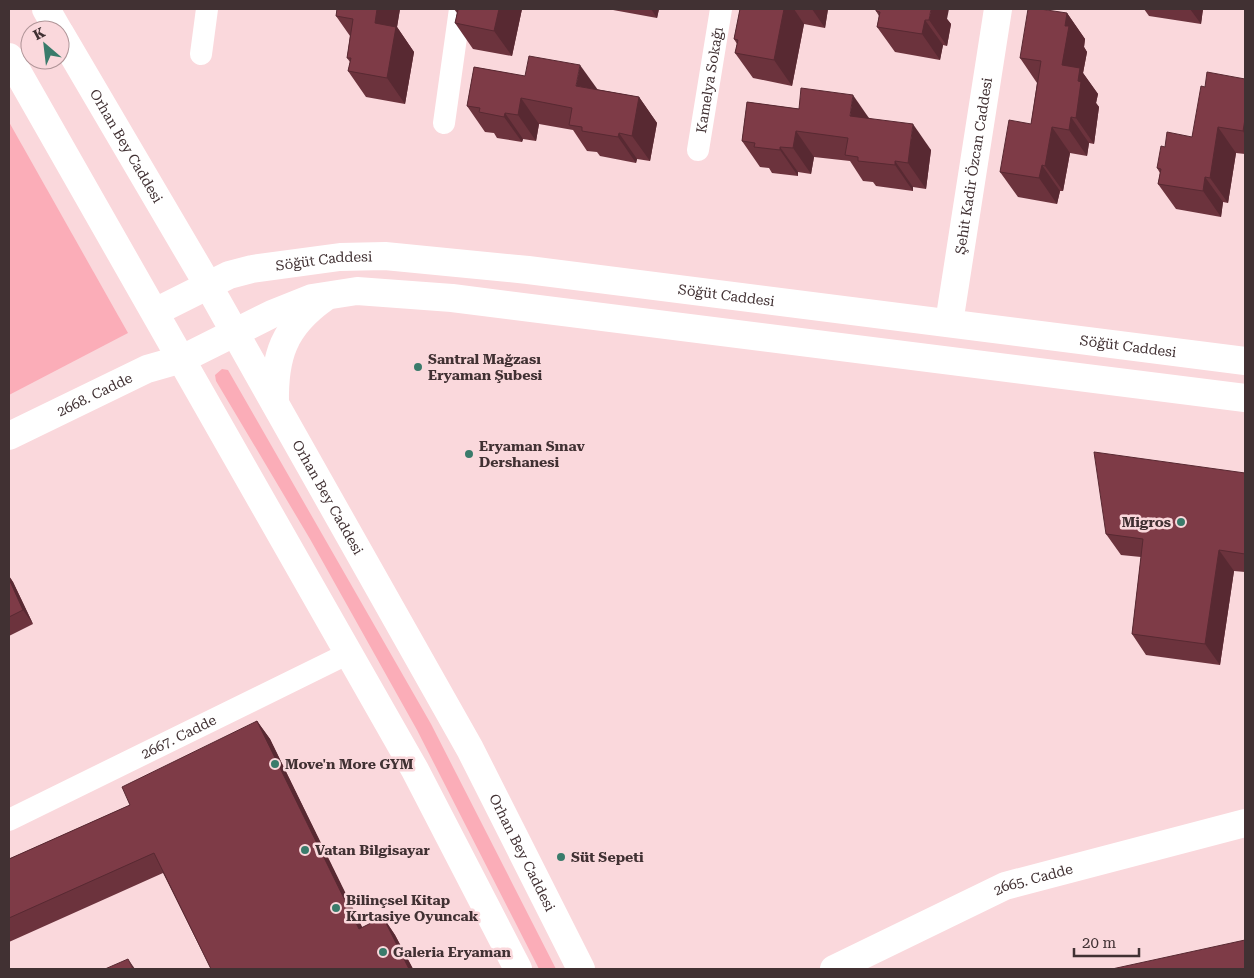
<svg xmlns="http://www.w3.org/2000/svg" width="1254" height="978" font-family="'Roboto Serif',serif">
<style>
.green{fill:#fbadb8}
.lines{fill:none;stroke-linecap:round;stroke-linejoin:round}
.street{stroke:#fff;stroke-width:22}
.secondary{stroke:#fff;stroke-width:28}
.wall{fill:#6c333d}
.shaded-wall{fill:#582932}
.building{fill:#7e3b47;stroke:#582932}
.poi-dot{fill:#3a7b6b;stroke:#fad8dc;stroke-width:2}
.labels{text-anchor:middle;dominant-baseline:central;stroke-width:5;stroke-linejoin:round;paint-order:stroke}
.street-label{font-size:14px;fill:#413133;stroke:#fad8dc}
.poi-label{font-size:14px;font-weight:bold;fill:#413133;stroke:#fad8dc;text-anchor:start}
</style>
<rect width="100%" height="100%" fill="#fad8dc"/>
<g class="green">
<path d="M9,122L128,333L9,395Z"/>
<path d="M222,369L228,370L431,724L556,969H539L417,730L310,539L216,381L215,375Z"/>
</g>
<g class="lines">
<g class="street">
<path d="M201,54L207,9"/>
<path d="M444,123L460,9"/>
<path id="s1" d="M698,150L721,9"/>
<path id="s2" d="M9,820L349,653"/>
</g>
<g class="secondary">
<path d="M46,9L58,30"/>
<path id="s3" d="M60,33L208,285L470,749L581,969"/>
<path d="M9,57L415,770L518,969"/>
<path id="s4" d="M155,312L229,275L252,269L340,257L385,256L528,270L1245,361"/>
<path id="s5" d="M949,323L998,9"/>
<path d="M275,403C274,356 284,327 323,299"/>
<path id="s6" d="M9,436L147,369L182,359L272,314L312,298L357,291L452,298L1245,398"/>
<path id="s7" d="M834,969L1005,886L1245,823"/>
</g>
</g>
<g class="wall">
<path d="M337,9H400L397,27L414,52L405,104L366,97L348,71L350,62L347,58L350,36L336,16Z"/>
<path d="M454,9H522L512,56L473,49L455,23L457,13Z"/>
<path d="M612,9H659L657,18L613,10Z"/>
<path d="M740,9H828L825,28L804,24L792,86L753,78L735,53L737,44L734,39Z"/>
<path d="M1144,9H1203L1201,24L1149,16Z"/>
<path d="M876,11L947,19L951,24L947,46L943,45L940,60L895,52L877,27L879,16Z"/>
<path d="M1067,13L1085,39L1084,47L1087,52L1083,73L1098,94L1096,103L1099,107L1094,144L1089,143L1087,156L1070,153L1063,191H1060L1057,204L1018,197L1000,172L1031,124L1037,83L1020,58Z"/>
<path d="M474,67L639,97L657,123L650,161L637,159L636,163L600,156L597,152L587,151L573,130L539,124L536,141L523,139L522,142L497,138L494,133L485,132L467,106Z"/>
<path d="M1245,79V154L1236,153L1228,203L1223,202L1221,217L1176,209L1158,184L1160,173L1157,168L1165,147L1192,137L1205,87Z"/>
<path d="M747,102L870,118L931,150L926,189L913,187V191L876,186L873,182L863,181L850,161L814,157L811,174L798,172V176L772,173L769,168L760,167L742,141Z"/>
<path d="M1245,473V572L1234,571L1220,665L1146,655L1132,634L1141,557L1121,555L1106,534Z"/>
<path d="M9,576L13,582L33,624L9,636Z"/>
<path d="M257,721L270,739L362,928L383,917L395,935L413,969H211L163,873L9,942V859L130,805Z"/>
</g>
<g class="shaded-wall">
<path d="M377,9H400L397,27L414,52L405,104L387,78L375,23Z"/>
<path d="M499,9H522L512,56L494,31Z"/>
<path d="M651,9H659L657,18Z"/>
<path d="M784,9H794L804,24L792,86L774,60Z"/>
<path d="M812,9H828L825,28Z"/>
<path d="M931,9H949L947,19L951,24L947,46L929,20Z"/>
<path d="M1190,9H1203L1201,24Z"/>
<path d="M1067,13L1085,39L1084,47L1087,52L1083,73L1098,94L1096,103L1099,107L1094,144L1076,118L1062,65L1065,26Z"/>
<path d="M925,20L943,45L940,60L922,34Z"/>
<path d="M580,65L598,90L576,86Z"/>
<path d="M853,95L871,121L850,116Z"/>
<path d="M639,97L657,123L650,161L632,136Z"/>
<path d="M521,98L539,124L536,141L518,115Z"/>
<path d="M505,113L523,139L522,142L504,117Z"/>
<path d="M1071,117L1089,143L1087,156L1069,130Z"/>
<path d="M1245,119V135L1243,131Z"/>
<path d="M913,124L931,150L926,189L908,163Z"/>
<path d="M1052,127L1070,153L1063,191L1045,166Z"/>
<path d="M1218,127L1236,153L1228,203L1210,178Z"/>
<path d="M796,131L814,157L811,174L793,148Z"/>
<path d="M619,133L637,159L636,163L618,137Z"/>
<path d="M780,147L798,172V176L780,150Z"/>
<path d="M895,161L913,187V191L895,165Z"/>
<path d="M1042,165L1060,191L1057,204L1039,178Z"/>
<path d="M1205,177L1223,202L1221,217L1203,191Z"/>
<path d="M1219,550L1234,571L1220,665L1205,644Z"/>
<path d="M9,576L13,582L33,624L23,610L9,579Z"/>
<path d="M257,721L270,739L372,947L359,929Z"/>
<path d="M383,917L395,935L413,969H409Z"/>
<path d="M128,959L135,969H133Z"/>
</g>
<g class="building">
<path d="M337,9H377L375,23L396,27L387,78L348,71L351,58H347L353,19L336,16Z"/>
<path d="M454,9H499L494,31L455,23L458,10Z"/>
<path d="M740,9H784L774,60L735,53L738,40L734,39Z"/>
<path d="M876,9H931L929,20H925L922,34L877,27L880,12L876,11Z"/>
<path d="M1028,9H1040L1067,13L1065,26H1069L1062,65L1080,68L1078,81L1081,82L1076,118L1071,117L1069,130L1052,127L1045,166L1042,165L1039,178L1000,172L1009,120L1031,124L1041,61L1020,58Z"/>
<path d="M529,56L580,65L576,86L639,97L632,136L619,133L618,137L582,131V127L569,125L572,108L521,98L518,115L505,113L504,117L479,112L480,108L467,106L474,67L525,76Z"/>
<path d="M1207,72L1245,79V119L1243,131L1218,127L1210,178L1205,177L1203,191L1158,184L1161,169L1157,168L1161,146L1165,147L1167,132L1192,137L1201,86L1205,87Z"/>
<path d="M801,88L853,95L850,116L913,124L908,163L895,161V165L858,161V157L845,155L848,138L796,131L793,148L780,147V150L754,147L755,143L742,141L747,102L799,109Z"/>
<path d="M1094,452L1245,473V554L1219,550L1205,644L1132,634L1143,539L1106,534Z"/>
<path d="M9,579L23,610L9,617Z"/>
<path d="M257,721L359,929L383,917L409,969H211L154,853L9,918V859L130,805L122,787Z"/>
<path d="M1245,940V969H1112Z"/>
<path d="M128,959L133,969H105Z"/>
</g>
<g class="poi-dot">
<circle cx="418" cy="367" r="5"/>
<circle cx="469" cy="454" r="5"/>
<circle cx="1181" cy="522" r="5"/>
<circle cx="275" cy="764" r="5"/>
<circle cx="305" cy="850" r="5"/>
<circle cx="561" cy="857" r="5"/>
<circle cx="336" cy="908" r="5"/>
<circle cx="383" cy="952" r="5"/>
</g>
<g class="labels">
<g class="street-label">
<text stroke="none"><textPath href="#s1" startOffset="71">Kamelya Sokağı</textPath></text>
<text stroke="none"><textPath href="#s3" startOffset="131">Orhan Bey Caddesi</textPath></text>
<text stroke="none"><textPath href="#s5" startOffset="159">Şehit Kadir Özcan Caddesi</textPath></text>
<text stroke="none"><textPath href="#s4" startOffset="179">Söğüt Caddesi</textPath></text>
<text stroke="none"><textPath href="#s4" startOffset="584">Söğüt Caddesi</textPath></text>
<text stroke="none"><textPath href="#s4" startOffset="989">Söğüt Caddesi</textPath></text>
<text stroke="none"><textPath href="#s6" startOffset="95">2668. Cadde</textPath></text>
<text stroke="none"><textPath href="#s3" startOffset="536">Orhan Bey Caddesi</textPath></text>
<text stroke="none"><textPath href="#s2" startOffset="189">2667. Cadde</textPath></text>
<text stroke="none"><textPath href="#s3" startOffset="941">Orhan Bey Caddesi</textPath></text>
<text stroke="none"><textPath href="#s7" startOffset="219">2665. Cadde</textPath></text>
</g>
<g class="poi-label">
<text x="428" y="359">Santral Mağzası<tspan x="428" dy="16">Eryaman Şubesi</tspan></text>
<text x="479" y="446">Eryaman Sınav<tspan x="479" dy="16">Dershanesi</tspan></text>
<text x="1171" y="522" text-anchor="end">Migros</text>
<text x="285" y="764">Move'n More GYM</text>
<text x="315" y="850">Vatan Bilgisayar</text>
<text x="571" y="857">Süt Sepeti</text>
<text x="346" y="900">Bilinçsel Kitap<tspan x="346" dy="16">Kırtasiye Oyuncak</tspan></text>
<text x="393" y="952">Galeria Eryaman</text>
</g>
</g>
<rect width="1254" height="978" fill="none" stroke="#413133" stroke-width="20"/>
<g transform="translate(45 45) rotate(332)"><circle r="24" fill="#fad8dc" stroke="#b09598"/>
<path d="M0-4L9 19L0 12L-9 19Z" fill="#3a7b6b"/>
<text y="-8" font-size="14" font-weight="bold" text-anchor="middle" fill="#413133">K</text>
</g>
<path d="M1074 948v8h65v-8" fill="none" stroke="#413133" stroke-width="2.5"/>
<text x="1082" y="948" font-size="15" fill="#413133" stroke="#fad8dc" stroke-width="4" paint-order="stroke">20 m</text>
</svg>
